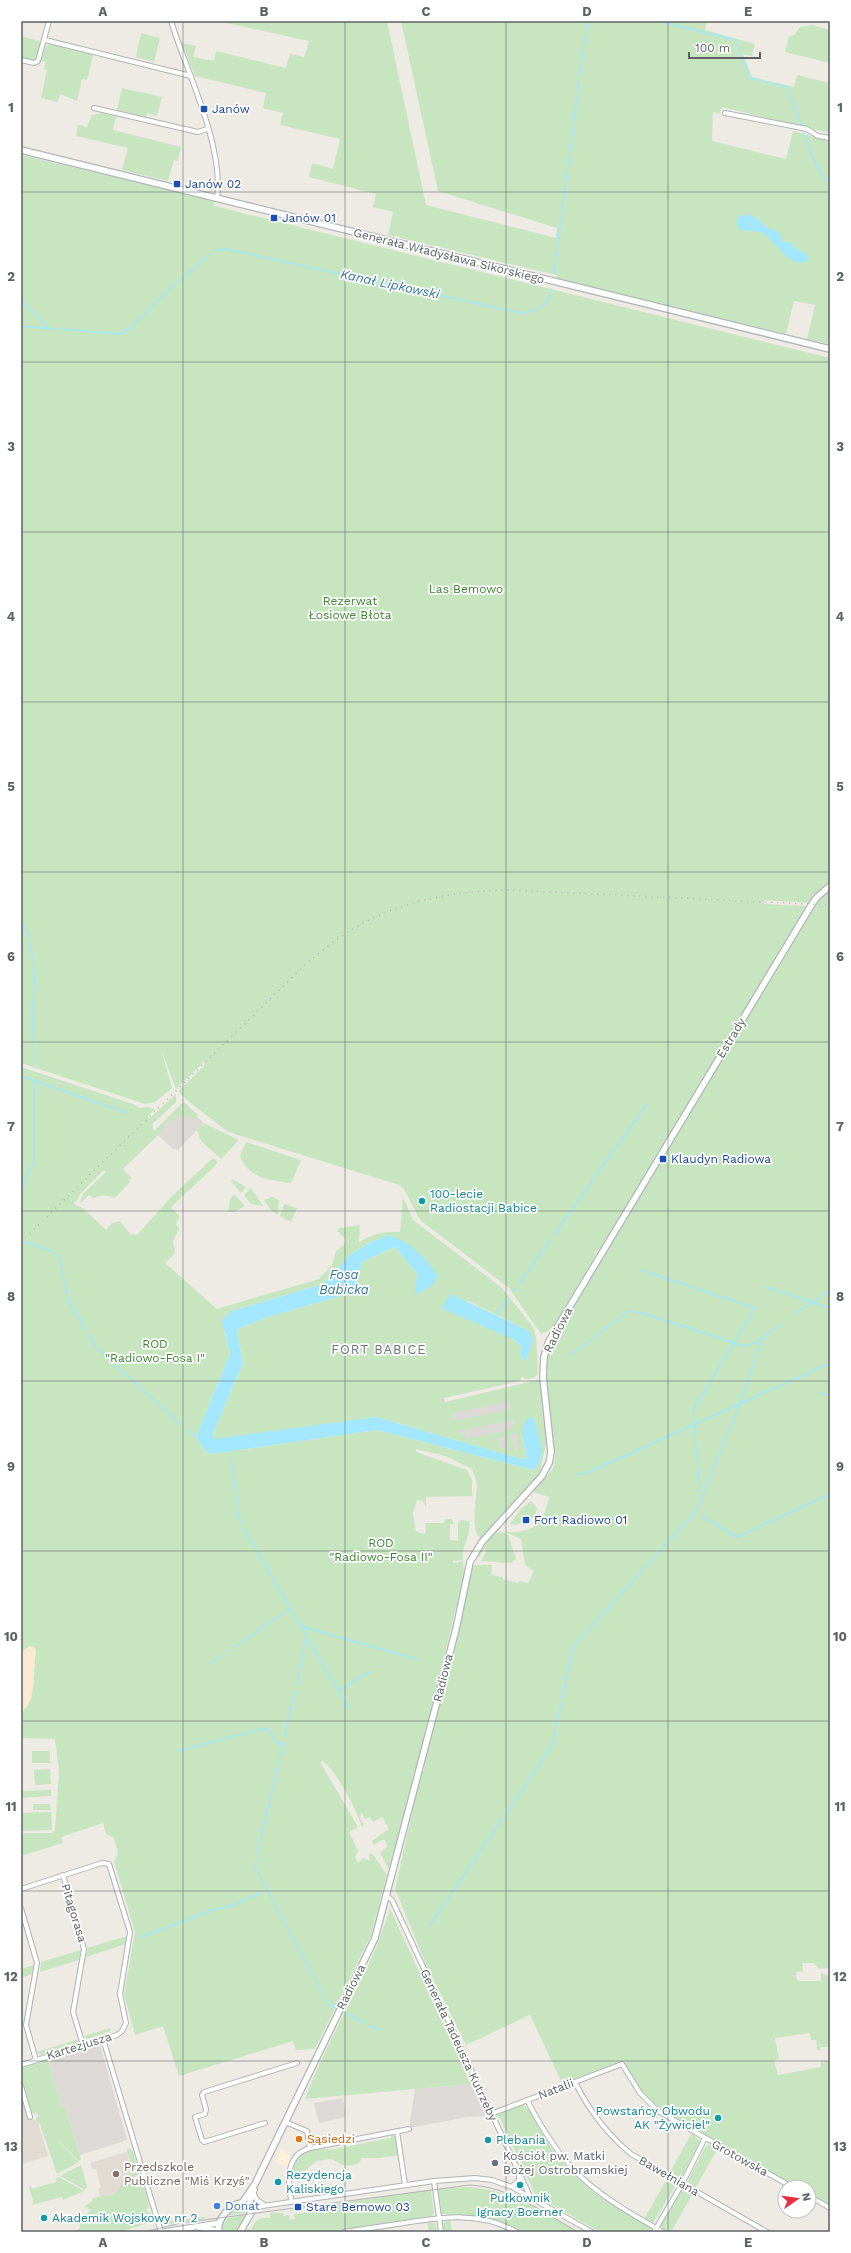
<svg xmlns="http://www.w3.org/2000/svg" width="851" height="2253" font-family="'Work Sans',sans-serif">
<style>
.commercial{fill:#feefd9}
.industrial{fill:#ddd9d6}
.education{fill:#e1dbd4}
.green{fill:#c7e6c0;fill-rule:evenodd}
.sand{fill:#fbead2}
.water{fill:#a3e8ff}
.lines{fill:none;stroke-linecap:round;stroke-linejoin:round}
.stream{stroke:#a3e8ff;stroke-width:1.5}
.minor-casing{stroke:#afb3b6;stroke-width:6}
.tertiary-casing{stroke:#afb3b6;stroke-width:7}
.secondary-casing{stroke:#b0b5b9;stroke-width:8}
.minor{stroke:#fff;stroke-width:4}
.tertiary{stroke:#fff;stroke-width:5}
.secondary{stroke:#fff;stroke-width:5.5}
.tram{stroke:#b2b3b4;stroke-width:1}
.rail{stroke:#b2b3b4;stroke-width:1.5;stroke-dasharray:1 5;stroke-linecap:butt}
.grid{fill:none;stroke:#5c6164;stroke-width:1;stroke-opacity:0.55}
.transit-dot{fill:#1a4fb4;stroke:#fff;stroke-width:1.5}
.culture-dot{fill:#0f9aa8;stroke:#fff;stroke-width:1.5}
.food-dot{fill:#e8710a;stroke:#fff;stroke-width:1.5}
.worship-dot{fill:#6b7280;stroke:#fff;stroke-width:1.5}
.education-dot{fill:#8d6e63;stroke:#fff;stroke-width:1.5}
.shop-dot{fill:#3f7fe0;stroke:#fff;stroke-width:1.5}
.labels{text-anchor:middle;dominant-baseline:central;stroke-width:3.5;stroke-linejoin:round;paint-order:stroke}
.transit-label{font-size:12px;fill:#164399;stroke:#fff;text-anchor:start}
.street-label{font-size:12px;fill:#5c6164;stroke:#fff}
.park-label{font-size:12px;fill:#3f8433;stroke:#fff}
.culture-label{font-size:12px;fill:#0d838f;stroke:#fff;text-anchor:start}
.food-label{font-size:12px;fill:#c56008;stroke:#fff;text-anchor:start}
.worship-label{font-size:12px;fill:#5b616d;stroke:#fff;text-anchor:start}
.education-label{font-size:12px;fill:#785e54;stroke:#fff;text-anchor:start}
.shop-label{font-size:12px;fill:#366cbe;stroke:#fff;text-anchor:start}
.water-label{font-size:13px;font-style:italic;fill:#367898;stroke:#fff}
.neighbourhood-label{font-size:13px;letter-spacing:1px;fill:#6d7376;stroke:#fff}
.neatline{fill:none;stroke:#5c6164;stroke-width:1.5}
.grid-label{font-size:13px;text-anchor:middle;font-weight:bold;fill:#5c6164}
</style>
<rect width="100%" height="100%" fill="#eeeae4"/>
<g class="commercial">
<path d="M281,2148L293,2159L287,2168L275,2162Z"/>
<circle cx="216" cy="2206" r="5"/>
</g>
<g class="industrial">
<path d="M181,1104L204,1123L178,1150L173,1149L154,1131Z"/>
<path d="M515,1389L520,1451L511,1453L466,1442L446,1414Z"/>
<path d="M100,2045L127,2140L80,2155L65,2106L62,2107L48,2062Z"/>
<path d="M471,2084L487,2116L467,2117L409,2128L415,2089Z"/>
<path d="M343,2098L346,2117L319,2123L314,2103Z"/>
</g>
<g class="education">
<path d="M21,2096L27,2116L38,2122L48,2156L21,2164Z"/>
<path d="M127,2152L138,2186L101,2198L98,2189L101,2188L96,2169H92L90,2163Z"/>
</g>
<g class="green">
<path d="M217,21H387L426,205L556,238L557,228L438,191L401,21H707L705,30L755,44L752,56L743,54L752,77L794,87L797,75L830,83V133L722,107L719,114L713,112L712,141L786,159L793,131L830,141V344L807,339L815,305L794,301L786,334L557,279V275L388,235L393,212L373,207L376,194L309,177L312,163L333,169L340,139L280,125L283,113L263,108L266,93L195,76L182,43L196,46L193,57L214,61L216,51L286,68L290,54L304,57L309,41Z"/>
<path d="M812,25L830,30V63L785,52L789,36L794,35L800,27Z"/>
<path d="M141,33L160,38L154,62L136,57Z"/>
<path d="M21,36L42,42L37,59L33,60L21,58Z"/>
<path d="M50,44L93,55L87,80L82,79L77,101L60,94L58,102L41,98L47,70L44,69L46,62L41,61L46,46Z"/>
<path d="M122,88L162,97L157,116L147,113L146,117L117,110Z"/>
<path d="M101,113L118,117L115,119L113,130L181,147L178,161L174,160L168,181L122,170L128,148L76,136L78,125L87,127L92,115Z"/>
<path d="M21,155L215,201L214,206L830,358V883L821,889L809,903L764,900V904L807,906L601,1248L596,1251L594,1258L554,1325L548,1331L541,1334L509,1288L420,1220L404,1189L399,1185L228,1132L188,1101L178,1091L205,1065L204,1062L176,1089L161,1049L172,1088L155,1102L145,1104L21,1063Z"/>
<path d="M830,889V1968L819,1969L814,1963H802L803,1971L796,1972L797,1981H821V1973L829,1976L830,2047H821V2050H817L816,2040H811L810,2033L775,2038L779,2059L774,2060L778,2075L821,2067V2061H830V2206L809,2194V2187H796L666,2114L641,2091L623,2061L562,2083L530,2015L466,2045L426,1964L395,1889L421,1773L424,1771V1762L460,1623L471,1567L475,1565H492L491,1575L503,1577V1579L518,1583L519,1581L528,1583L534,1571L525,1565L521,1539L505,1532C508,1531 512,1533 517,1532C541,1528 544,1519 549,1497L533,1492L553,1469L555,1455L546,1379L548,1370L546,1367C550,1328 579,1293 599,1261L605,1259L603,1254L817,901Z"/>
<path d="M21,1067L133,1104L140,1108L148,1107L155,1109L148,1116L149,1119L176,1094V1102L152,1124L154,1131L184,1102L198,1115L195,1120L184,1115L167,1122L158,1135L123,1169L131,1178L129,1183L115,1198L103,1195L93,1198L89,1195L81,1203L80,1201L83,1194L106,1172L104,1170L81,1193L76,1202L74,1201L75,1205L83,1208L106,1230L112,1223L120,1221L130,1234L137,1235L172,1196L213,1158L218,1163L171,1207L180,1217L177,1220L176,1225L179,1228L173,1242L175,1253L165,1263L217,1309L319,1279L332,1265L336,1251L344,1245L346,1239L337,1231L339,1228L360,1225L359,1242C372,1234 386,1231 400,1232L403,1197L413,1220L501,1287L523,1314L534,1329L536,1338L538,1373C534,1380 528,1380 521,1377L520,1381L444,1398L445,1402L541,1379L547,1439L540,1472L482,1539C469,1535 477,1495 477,1484C476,1479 474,1474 472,1469L445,1456L416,1449V1452L467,1470L472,1479V1496L426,1497V1507L423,1501L417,1500L413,1514L416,1531L424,1534L426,1533L425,1523H444L445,1519H452L454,1524H450V1540L458,1541V1522L462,1520L469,1521C472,1535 461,1546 463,1560L453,1561V1563L463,1561L464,1574L422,1749L389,1870L380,1853L388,1846L384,1839L373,1845L372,1841L389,1829L382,1817L373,1822L370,1817L365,1819L361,1812L360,1819L364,1825L362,1827C357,1811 337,1771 323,1761L320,1762L358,1827L349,1832L358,1851L355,1857L358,1863L363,1858L370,1861L369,1854H373L387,1875L371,1935L315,2049L296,2050L293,2041L179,2076L163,2026L135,2035L124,1994L135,1932L114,1861L118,1853L114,1838L106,1834L103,1823L61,1837L63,1843L21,1856V1836L25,1833H52L55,1830L59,1770L55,1739L21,1738ZM387,1235L432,1286L415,1285L418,1275L395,1247L362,1262L354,1292L265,1318L238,1329L237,1334L243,1363L213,1433L214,1440L376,1417L518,1458L527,1459L522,1437L534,1470L377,1430L211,1454L206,1452L196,1437L230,1354L224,1330L232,1311L323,1284L350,1255L367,1244ZM464,1299L529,1331L526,1361L520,1355L521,1346ZM510,1401L512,1409L453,1421L452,1413ZM514,1420L515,1424L511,1425L512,1429L466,1439L465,1434L461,1435L460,1431ZM516,1433L519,1449L515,1451L511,1434ZM506,1436L509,1449L505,1450L504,1447L500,1448L498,1438Z"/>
<path d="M204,1123L239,1140L221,1159L201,1141L197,1130Z"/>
<path d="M246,1142L301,1160L291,1183C271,1180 248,1179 240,1156Z"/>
<path d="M232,1179L246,1187L241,1193L231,1181Z"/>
<path d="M251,1188L263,1206L251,1204L244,1195Z"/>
<path d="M234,1195L237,1197L245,1206L233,1212H228L230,1199Z"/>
<path d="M272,1197L279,1200L278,1215L270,1209L264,1200Z"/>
<path d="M284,1204L297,1208L291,1222L280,1216Z"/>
<path d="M531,1501L537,1508L535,1516L516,1525L510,1524L520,1510Z"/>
<path d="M501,1528L495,1534L502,1532L508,1535L516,1559L511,1563L481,1561L486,1551L484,1549L479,1557L477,1556L479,1553L498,1529Z"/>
<rect x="32" y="1751" width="18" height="12"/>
<path d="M50,1769L51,1784L35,1785L34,1770Z"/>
<path d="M51,1790V1796L21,1798V1791Z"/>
<path d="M33,1804H50L51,1810H33Z"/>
<path d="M51,1812L52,1830L21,1831V1813Z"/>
<path d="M390,1909L471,2084L305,2099C329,2034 370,1975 390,1909Z"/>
<path d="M127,1936L126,1944L86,1957L88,1948Z"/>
<path d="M81,1950L79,1960L40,1972L41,1962Z"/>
<path d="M34,1965L32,1974L21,1978V1969Z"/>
<path d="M110,2028L111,2031L87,2039L84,2036Z"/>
<path d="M79,2039L76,2045L41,2055L37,2052Z"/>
<path d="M86,2046L94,2047L48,2062L62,2107L65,2106L81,2159L79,2161L52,2135L79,2162L57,2174L40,2124L36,2120V2118L39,2116L38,2114L31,2113L21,2083V2067Z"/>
<path d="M522,2103C524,2107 528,2108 530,2111C538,2124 544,2137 552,2149C578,2185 611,2207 650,2227L651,2232H600L540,2198L535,2194L500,2118H498L497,2114Z"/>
<path d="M692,2133L700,2141L681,2179H678L669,2174Z"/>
<path d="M391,2135L397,2137L399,2155L380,2158H362L359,2163C348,2168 341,2165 332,2159L316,2161L305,2171L293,2173C293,2156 314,2144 329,2150L391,2138Z"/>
<path d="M711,2144L718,2148L695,2189L688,2182L689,2178L706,2146Z"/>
<path d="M129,2149L133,2151L139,2172L136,2177L128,2175L133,2173L128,2163L130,2160L127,2150Z"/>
<path d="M81,2165L87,2187L85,2190L60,2176Z"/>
<path d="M59,2177L84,2191L63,2200L62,2197L32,2205L33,2201L29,2187L31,2186L32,2189L51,2183V2184L57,2182L56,2178Z"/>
<path d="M667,2179L675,2185L674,2188L653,2223L644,2219Z"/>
<path d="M134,2183C146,2183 146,2194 149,2205L146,2210L151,2214L154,2221L120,2232H76L79,2229L81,2219L91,2210L84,2207L92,2201L93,2198C106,2195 114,2198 121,2186Z"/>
<path d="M470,2187C508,2190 546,2210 577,2232H519L493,2220L479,2216L441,2214L437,2189Z"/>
<path d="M682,2189L693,2193L671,2232H666L661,2226Z"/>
<path d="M431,2190L434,2213L431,2216L330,2232H246L248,2229L251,2230C256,2219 258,2218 270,2218V2213H283V2216L289,2215L290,2220L295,2219L294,2214L318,2211V2208L340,2203Z"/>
<path d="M237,2207L243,2208L246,2213L229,2215Z"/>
<path d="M246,2215L236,2232H223L222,2226L228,2218Z"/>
<path d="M204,2217L205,2219L169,2224V2221Z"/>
<path d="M450,2219L452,2232H444L443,2223Z"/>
<path d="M427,2222L435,2223L437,2232H429Z"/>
</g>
<path class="sand" d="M30,1646L35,1648L36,1652C33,1668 37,1705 21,1712V1652Z"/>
<g class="water">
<path d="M744,214L753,216L768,228L779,232L782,241L791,243C795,251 804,250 809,257L807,261C788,270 776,239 760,232C754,230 747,232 741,230L738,227V218Z"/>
<path d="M387,1235C409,1240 426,1258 438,1276L432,1286L415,1295V1285L418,1275L395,1247L362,1262L354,1292L265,1318L238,1329L237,1334L243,1363L213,1433L214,1439L376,1417L518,1458L527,1459C525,1446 517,1428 529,1417L534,1419C538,1437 548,1456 534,1470L377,1430L211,1454L206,1452L196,1437L230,1354L222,1320L232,1311L323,1284L350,1255L367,1244Z"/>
<path d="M451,1294L529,1331L533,1340L526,1361L520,1355L521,1346L513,1339L441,1308Z"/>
</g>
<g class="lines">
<g class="stream">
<path d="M659,21L735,40L750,78L787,87L801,125"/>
<path d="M803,132C809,150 817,171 830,185"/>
<path d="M216,251L225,249L522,313C538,311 548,305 551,289"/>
<path d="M554,273L587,21"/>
<path d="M21,301L49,328"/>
<path d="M21,326L55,329"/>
<path d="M61,329L120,334L130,328L168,291L210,254"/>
<path d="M21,920L29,936L35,975L32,1010L34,1064"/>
<path d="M21,1076L127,1113"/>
<path d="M828,1172H830"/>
<path d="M21,1190L34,1161V1080"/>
<path d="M553,1236L647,1104"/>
<path d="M21,1238L22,1239"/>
<path d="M25,1242L52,1251"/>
<path d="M55,1252L60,1262L69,1302L86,1330"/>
<path d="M641,1270L755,1308L693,1410L700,1491"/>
<path d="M520,1283L550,1240"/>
<path d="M766,1287L830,1308"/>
<path d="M513,1292L516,1289"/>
<path d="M795,1314L830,1290"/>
<path d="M497,1315L508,1298"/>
<path d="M88,1335L95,1346L181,1425"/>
<path d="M571,1355L629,1311L642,1313L744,1346L755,1343L782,1323"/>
<path d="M820,1393L830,1396"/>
<path d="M186,1430L196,1437"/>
<path d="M229,1451L230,1454"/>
<path d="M231,1459L239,1519L242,1524"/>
<path d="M576,1475L587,1473L830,1363"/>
<path d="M704,1511L703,1517L737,1537L830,1494"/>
<path d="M244,1529L349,1709"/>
<path d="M300,1626L416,1659"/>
<path d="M234,1647L290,1609"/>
<path d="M227,1652L229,1650"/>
<path d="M209,1664L222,1655"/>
<path d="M297,1685L306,1637"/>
<path d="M338,1691L370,1671"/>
<path d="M284,1736L295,1690"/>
<path d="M177,1751L267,1728L278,1744L283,1743L257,1855"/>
<path d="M506,1814L552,1746L573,1647L697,1510L737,1411L763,1337"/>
<path d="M256,1860L255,1867L328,2004L336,2008"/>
<path d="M430,1925L503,1818"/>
<path d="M141,1937L213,1910L234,1905L261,1893"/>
<path d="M344,2012L346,2014"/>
<path d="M350,2015L364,2023"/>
<path d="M368,2025L380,2030"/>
</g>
<defs>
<g id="minor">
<path d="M171,21C187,73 224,145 217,199"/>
<path d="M45,40L191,76"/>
<path d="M21,60L34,63L38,61L49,21"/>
<path d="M94,108L198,132L207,129"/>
<path d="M725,113L807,129L818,136L830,138"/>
<path d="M63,1875L84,1949L73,2012L83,2045"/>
<path d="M21,1889L102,1863L109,1864L130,1932L120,1994L126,2023L122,2031L117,2035L21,2065"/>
<path d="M387,1896L392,1900L530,2196"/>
<path d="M21,1908L37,1963L26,2025L36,2060"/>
<path d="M103,2039L161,2232"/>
<path d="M575,2082C589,2111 606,2133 631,2154L767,2232"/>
<path d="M21,2086L30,2117"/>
<path d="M527,2100C564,2173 594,2193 663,2232"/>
<path d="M491,2114L622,2064L640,2093L658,2111L792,2187"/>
<path d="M285,2122L307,2131L310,2148C285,2155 288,2181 291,2200"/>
<path d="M265,2123L204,2142L202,2140L195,2117L205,2114L206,2109L202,2095L204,2092L297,2063"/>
<path d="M397,2131L405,2185"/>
<path d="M310,2148L409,2129"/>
<path d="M434,2181L441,2232"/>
<path d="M512,2187L519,2180V2173"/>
<path d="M253,2193L257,2200L263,2204"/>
<path d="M809,2196L830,2208"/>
<path d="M249,2208L434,2181L475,2178L492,2180L512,2187L592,2232"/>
<path d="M344,2232C364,2229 384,2226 404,2223C444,2217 480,2211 517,2232"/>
<path d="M654,2232L682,2184L705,2138"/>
</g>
<g id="tertiary">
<path d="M198,2227L218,2231"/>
<path d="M163,2232L219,2223"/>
</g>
<g id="secondary">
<path d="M21,150L830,349"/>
<path d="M242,2203L255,2184L375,1938L456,1629L470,1562L482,1542L542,1476L549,1463L551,1452L543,1377L544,1357L549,1341L812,904L817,897L830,886"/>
<path d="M248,2207L254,2190"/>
<path d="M219,2232C216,2220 230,2204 242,2203L248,2207L251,2213L240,2232"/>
</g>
</defs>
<use href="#minor" class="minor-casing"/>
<use href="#tertiary" class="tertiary-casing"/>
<use href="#secondary" class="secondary-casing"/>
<use href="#minor" class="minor"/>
<use href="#tertiary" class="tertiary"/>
<use href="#secondary" class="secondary"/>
<path class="tram" d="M144,2232L181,2223L470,2185C510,2187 544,2213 578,2232"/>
<path class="rail" d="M21,1242L308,962C320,953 332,942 345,934C394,902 450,891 508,890L830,905"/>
</g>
<path class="grid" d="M183,21V2232M345,21V2232M506,21V2232M668,21V2232M21,192H830M21,362H830M21,532H830M21,702H830M21,872H830M21,1042H830M21,1211H830M21,1381H830M21,1551H830M21,1721H830M21,1891H830M21,2061H830"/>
<g class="transit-dot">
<rect x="200" y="105" width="8" height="8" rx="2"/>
<rect x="173" y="180" width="8" height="8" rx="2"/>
<rect x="270" y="214" width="8" height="8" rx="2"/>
<rect x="659" y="1155" width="8" height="8" rx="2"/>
<rect x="522" y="1516" width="8" height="8" rx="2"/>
<rect x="294" y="2203" width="8" height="8" rx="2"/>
</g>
<g class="culture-dot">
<circle cx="422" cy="1201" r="4"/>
<circle cx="718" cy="2118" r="4"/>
<circle cx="488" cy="2140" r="4"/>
<circle cx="278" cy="2182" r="4"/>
<circle cx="520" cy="2185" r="4"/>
<circle cx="44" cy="2218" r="4"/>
</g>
<circle class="food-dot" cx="299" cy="2139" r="4"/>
<circle class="worship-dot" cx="495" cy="2163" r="4"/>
<circle class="education-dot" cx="116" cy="2174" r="4"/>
<circle class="shop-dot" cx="217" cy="2206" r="4"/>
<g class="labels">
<g class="transit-label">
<text x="212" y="109">Janów</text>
<text x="185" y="184">Janów 02</text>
<text x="282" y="218">Janów 01</text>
<text x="671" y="1159">Klaudyn Radiowa</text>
<text x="534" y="1520">Fort Radiowo 01</text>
<text x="306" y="2207">Stare Bemowo 03</text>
</g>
<g class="street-label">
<text transform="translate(449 256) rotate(14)">Generała Władysława Sikorskiego</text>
<text transform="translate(731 1038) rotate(-59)">Estrady</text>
<text transform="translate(558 1330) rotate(-63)">Radiowa</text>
<text transform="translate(443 1678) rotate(-76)">Radiowa</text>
<text transform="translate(74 1913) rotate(73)">Pitagorasa</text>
<text transform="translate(351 1987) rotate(-63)">Radiowa</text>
<text transform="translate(459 2045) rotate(65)">Generała Tadeusza Kutrzeby</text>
<text transform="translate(79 2046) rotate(-17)">Kartezjusza</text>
<text transform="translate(556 2089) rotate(-21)">Natalii</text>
<text transform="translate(740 2158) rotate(29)">Grotowska</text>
<text transform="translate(669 2176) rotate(30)">Bawełniana</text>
</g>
<g class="park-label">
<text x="466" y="589">Las Bemowo</text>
<text x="350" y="601">Rezerwat<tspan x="350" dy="14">Łosiowe Błota</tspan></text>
<text x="155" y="1344">ROD<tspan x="155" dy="14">"Radiowo-Fosa I"</tspan></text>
<text x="381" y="1543">ROD<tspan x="381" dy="14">"Radiowo-Fosa II"</tspan></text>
</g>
<g class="culture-label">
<text x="430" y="1194">100-lecie<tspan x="430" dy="14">Radiostacji Babice</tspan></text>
<text x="710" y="2111" text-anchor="end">Powstańcy Obwodu<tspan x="710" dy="14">AK "Żywiciel"</tspan></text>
<text x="496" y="2140">Plebania</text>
<text x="286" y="2175">Rezydencja<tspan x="286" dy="14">Kaliskiego</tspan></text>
<text x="520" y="2198" text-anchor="middle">Pułkownik<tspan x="520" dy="14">Ignacy Boerner</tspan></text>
<text x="52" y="2218">Akademik Wojskowy nr 2</text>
</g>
<g class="food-label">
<text x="307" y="2139">Sąsiedzi</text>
</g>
<g class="worship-label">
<text x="503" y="2156">Kościół pw. Matki<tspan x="503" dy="14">Bożej Ostrobramskiej</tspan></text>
</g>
<g class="education-label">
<text x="124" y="2167">Przedszkole<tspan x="124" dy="14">Publiczne "Miś Krzyś"</tspan></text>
</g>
<g class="shop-label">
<text x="225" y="2206">Donat</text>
</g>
<g class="water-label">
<text transform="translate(390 284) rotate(12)">Kanał Lipkowski</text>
<text x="344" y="1274">Fosa<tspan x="344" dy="15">Babicka</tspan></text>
</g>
<g class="neighbourhood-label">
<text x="379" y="1349">FORT BABICE</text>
</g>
</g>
<rect width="851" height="2253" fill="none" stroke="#ffffff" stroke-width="44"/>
<g transform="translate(797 2199) rotate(77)"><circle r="19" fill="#ffffff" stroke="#bec0c1"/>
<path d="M0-3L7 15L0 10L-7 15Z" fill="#ec2c41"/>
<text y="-6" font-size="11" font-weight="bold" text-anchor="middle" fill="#5c6164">N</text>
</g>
<path d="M689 52v6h71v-6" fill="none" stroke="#5c6164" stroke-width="2"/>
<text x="695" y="52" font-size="12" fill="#5c6164" stroke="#ffffff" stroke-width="3" paint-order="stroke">100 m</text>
<rect x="22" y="22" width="807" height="2209" class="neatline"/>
<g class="grid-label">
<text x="103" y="16">A</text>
<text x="264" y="16">B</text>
<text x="426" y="16">C</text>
<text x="587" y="16">D</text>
<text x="748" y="16">E</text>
<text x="11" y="112">1</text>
<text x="840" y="112">1</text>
<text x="11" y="281">2</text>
<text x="840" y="281">2</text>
<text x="11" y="451">3</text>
<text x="840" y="451">3</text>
<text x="11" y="621">4</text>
<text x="840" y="621">4</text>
<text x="11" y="791">5</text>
<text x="840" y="791">5</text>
<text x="11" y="961">6</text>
<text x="840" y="961">6</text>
<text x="11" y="1131">7</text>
<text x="840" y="1131">7</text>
<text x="11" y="1301">8</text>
<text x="840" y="1301">8</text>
<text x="11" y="1471">9</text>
<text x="840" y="1471">9</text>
<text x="11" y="1641">10</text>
<text x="840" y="1641">10</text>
<text x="11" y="1811">11</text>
<text x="840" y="1811">11</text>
<text x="11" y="1981">12</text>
<text x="840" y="1981">12</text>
<text x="11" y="2151">13</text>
<text x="840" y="2151">13</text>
<text x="103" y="2247">A</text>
<text x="264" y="2247">B</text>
<text x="426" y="2247">C</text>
<text x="587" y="2247">D</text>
<text x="748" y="2247">E</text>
</g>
</svg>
